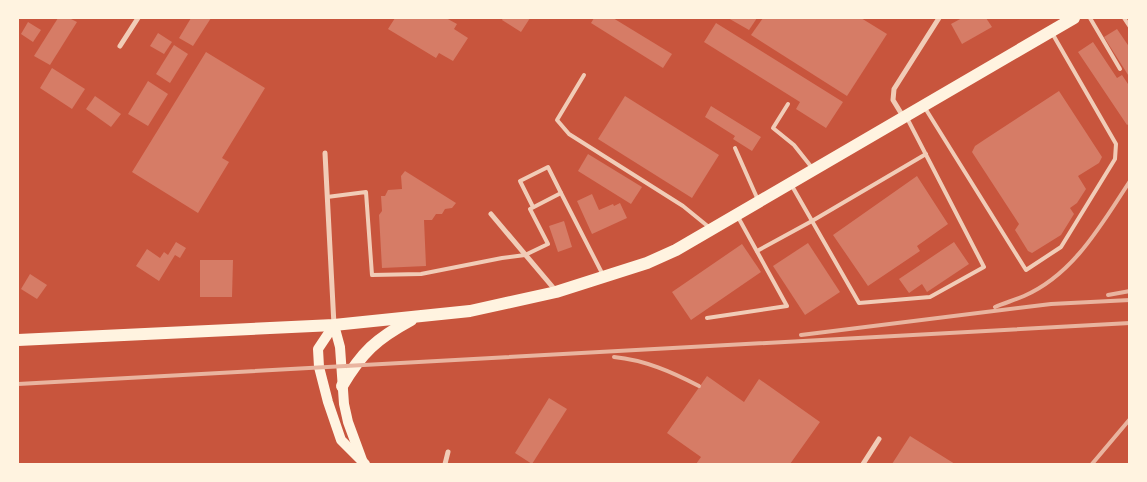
<svg xmlns="http://www.w3.org/2000/svg" width="1147" height="482" font-family="Helvetica,sans-serif">
<style>
.building{fill:#d67c66}
.lines{fill:none;stroke-linecap:round;stroke-linejoin:round}
.service{stroke:#f1ccb7;stroke-width:4}
.minor{stroke:#f1ccb7;stroke-width:5}
.secondary{stroke:#fff3e0;stroke-width:10}
.primary{stroke:#fff3e0;stroke-width:12}
.rail{stroke:#e9b49f;stroke-width:4}
</style>
<rect width="100%" height="100%" fill="#c8553d"/>
<g class="building">
<path d="M58,18H69L77,22L50,65L34,56Z"/>
<path d="M191,18H211L193,46L179,38Z"/>
<path d="M395,18H446L457,24L454,29L468,38L453,61L439,53L436,58L388,29Z"/>
<path d="M503,18H530L521,32L502,20Z"/>
<path d="M594,18H613L672,54L663,68L591,23Z"/>
<path d="M728,18H757L749,30Z"/>
<path d="M763,18H861L887,34L847,96L751,35Z"/>
<path d="M962,18H986L992,27L962,44L951,24Z"/>
<path d="M28,22L41,30L33,42L21,34Z"/>
<path d="M716,23L843,102L826,128L796,109L800,102L704,42Z"/>
<path d="M1117,29L1130,48V78L1104,37Z"/>
<path d="M158,33L172,42L164,54L150,46Z"/>
<path d="M1093,42L1117,78L1122,75L1130,87V123L1127,125L1078,52Z"/>
<path d="M174,45L188,54L170,83L156,74Z"/>
<path d="M206,52L265,88L222,158L229,162L198,213L132,172Z"/>
<path d="M52,68L85,89L72,109L40,88Z"/>
<path d="M148,81L168,94L148,126L128,114Z"/>
<path d="M1059,91L1102,157L1099,163L1078,176L1086,189L1077,203L1070,208L1074,214L1061,235L1032,253L1028,251L1015,230L1019,224L972,152L975,146L987,138Z"/>
<path d="M95,96L121,114L111,127L86,109Z"/>
<path d="M625,96L719,155L692,198L598,139Z"/>
<path d="M711,106L761,137L752,151L733,139L735,136L705,117Z"/>
<path d="M588,154L642,187L631,204L578,171Z"/>
<path d="M405,171L456,203L452,208L445,209L442,214H436L432,220H424L426,266L382,268L379,215L382,211L381,196H385L388,190L402,189L401,176Z"/>
<path d="M917,176L948,224L917,246L920,251L868,286L833,235Z"/>
<path d="M592,194L599,210L613,204L614,206L620,203L627,218L592,234L577,201Z"/>
<path d="M564,221L572,247L558,252L549,226Z"/>
<path d="M176,242L186,248L180,258L175,255L159,281L136,266L147,249L160,258L164,252L168,255Z"/>
<path d="M954,242L969,264L927,292L922,284L909,293L899,279Z"/>
<path d="M808,243L840,292L805,315L773,266Z"/>
<path d="M742,244L761,272L691,320L672,292Z"/>
<path d="M200,260H233L232,297H200Z"/>
<path d="M30,274L47,285L37,299L21,289Z"/>
<path d="M707,376L744,402L759,379L820,422L790,464H696L701,457L667,433Z"/>
<path d="M549,398L567,409L532,464L515,453Z"/>
<path d="M910,436L955,464H892Z"/>
</g>
<g class="lines">
<g class="service">
<path d="M1090,18L1120,69"/>
<path d="M1124,18L1130,27"/>
<path d="M584,75L557,120L569,134L683,206L710,228"/>
<path d="M788,104L773,128L794,145L813,169"/>
<path d="M925,108L1026,270L1061,247L1115,159L1116,144L1052,33"/>
<path d="M735,148L758,200"/>
<path d="M792,186L859,303L930,297L984,267L907,118"/>
<path d="M327,197L366,192L372,275L421,274L502,258L525,255L548,244L530,209L561,193L603,275"/>
<path d="M533,207L520,181L548,167L561,193"/>
<path d="M757,251L812,221L926,154"/>
<path d="M707,318L787,306L738,217"/>
</g>
<g class="minor">
<path d="M120,46L138,18"/>
<path d="M904,118L893,100L894,89L939,18"/>
<path d="M325,153L334,325"/>
<path d="M491,214L556,291"/>
<path d="M445,464L448,452"/>
<path d="M863,464L879,439"/>
</g>
<g class="secondary">
<path d="M334,325L318,349L319,367L328,402L341,440L365,464"/>
<path d="M334,325L340,347L344,404L348,422L362,460"/>
</g>
<g class="primary">
<path d="M18,340L334,325L470,311L556,292L647,263L676,250L1074,18"/>
<path d="M342,386C362,352 376,339 411,320"/>
</g>
<g class="rail">
<path d="M1108,295L1130,291"/>
<path d="M995,307C1004,303 1015,300 1024,296C1074,274 1101,225 1130,181"/>
<path d="M801,335L1051,304L1130,300"/>
<path d="M614,357C645,360 672,372 699,386"/>
<path d="M18,384L1130,323"/>
<path d="M1092,464L1130,419"/>
</g>
</g>
<rect width="1147" height="482" fill="none" stroke="#fff3e0" stroke-width="38"/>
</svg>
